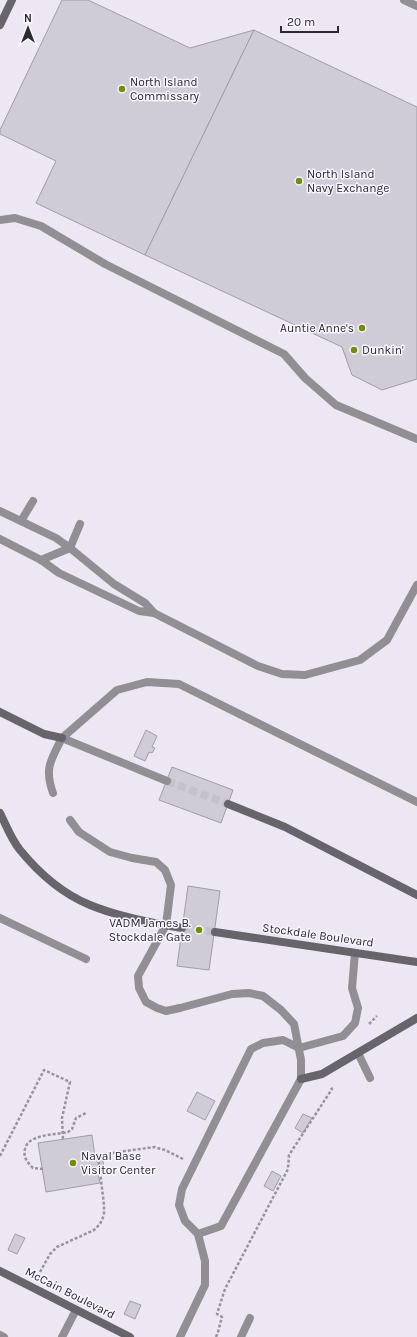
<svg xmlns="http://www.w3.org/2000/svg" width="417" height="1337" font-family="Karla,sans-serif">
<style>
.building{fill:#d0ccd7;stroke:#a19da7}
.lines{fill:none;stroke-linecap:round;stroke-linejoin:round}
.secondary-tunnel{stroke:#c5c1cc;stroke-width:8;stroke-dasharray:8 4;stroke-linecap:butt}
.path{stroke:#97949c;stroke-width:2.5;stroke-dasharray:3 2;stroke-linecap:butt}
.lane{stroke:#918f94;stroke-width:8}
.street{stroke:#918f94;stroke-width:8}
.secondary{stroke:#67646b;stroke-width:8}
.poi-dot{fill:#718d09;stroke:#f9f5ff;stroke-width:1.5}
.labels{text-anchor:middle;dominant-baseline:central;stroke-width:3;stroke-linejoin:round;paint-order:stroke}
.poi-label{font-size:12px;fill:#2b2a2e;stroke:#f9f5ff;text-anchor:start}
.street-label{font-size:12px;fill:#2b2a2e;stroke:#f9f5ff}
</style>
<rect width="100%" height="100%" fill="#ece7f3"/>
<g class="building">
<path d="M62,0H88L190,48L254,30L145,255L36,203L56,161L0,134V130Z"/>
<path d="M254,30L417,107V379L382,390L352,375L342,347L145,255Z"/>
<path d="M146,730L157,736L152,747L155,748L152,753L149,752L145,761L134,756Z"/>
<path d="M172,767L233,790L221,823L159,800Z"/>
<path d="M188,886L220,891L209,970L177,966Z"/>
<path d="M197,1092L215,1101L205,1120L187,1111Z"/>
<path d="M303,1114L312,1118L303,1133L295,1128Z"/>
<path d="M92,1135L95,1157L102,1156L105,1172L98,1174L100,1183L46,1192L38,1143Z"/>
<path d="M272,1171L281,1176L273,1191L264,1186Z"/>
<path d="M15,1234L25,1238L17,1254L8,1250Z"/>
<path d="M130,1301L141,1305L135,1319L124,1314Z"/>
</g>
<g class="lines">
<g class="secondary-tunnel">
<path d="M167,781L228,804"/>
<path d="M182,928L215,932"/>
</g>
<g class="path">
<path d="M369,1024L377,1016"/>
<path d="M0,1156L44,1070L70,1082L62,1118L63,1139"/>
<path d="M43,1169L33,1168C27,1162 23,1157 25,1149C28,1134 55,1135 68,1132L72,1129L76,1118L86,1113"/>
<path d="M40,1272L50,1254L57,1247L94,1230L100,1224L104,1215V1205L98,1155L154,1147L165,1150L183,1159"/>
<path d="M216,1337L218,1332L222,1317L217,1314L225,1289L288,1169L289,1155L332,1089L330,1086"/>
</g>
<g class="lane">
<path d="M404,0L417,6"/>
<path d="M0,220L15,218L41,226L105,264L284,354L305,378L336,405L417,439"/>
<path d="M21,521L33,501"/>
<path d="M41,560L70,548L80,524"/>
<path d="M167,781L62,738L117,690L147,682L179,684L417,802"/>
<path d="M53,793C44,768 51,760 62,738"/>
<path d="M70,820L79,832L110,852L132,858L156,862L165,870L171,885L166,925L138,976L139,988L146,1002L157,1008L166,1011L180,1008L232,994L249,993L263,996L281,1010L294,1024L301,1060V1079L221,1226L198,1234L185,1221L179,1205L182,1189L251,1049L263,1043L283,1040L299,1048L343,1036L355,1023L358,1008L352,988L355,953"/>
<path d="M0,918L86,959"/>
<path d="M358,1053L370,1078"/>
<path d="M0,1335L4,1337"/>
<path d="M62,1337L76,1310"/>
<path d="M180,1337L205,1285V1261L198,1234"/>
<path d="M241,1337L250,1318"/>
</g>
<g class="street">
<path d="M0,511L56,538L70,548L114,584L145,603L154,613L258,666L282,674L305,675L360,660L387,640L417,585"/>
<path d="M0,539L41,560L59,573L139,611L154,613"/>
</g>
<g class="secondary">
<path d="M0,25L12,0"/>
<path d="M0,712L44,734L62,738"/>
<path d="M228,804L285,827L417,895"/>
<path d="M0,813C6,825 11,839 20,850C38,872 63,894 90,905C119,917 151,923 182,928"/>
<path d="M215,932L417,962"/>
<path d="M301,1079L322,1074L417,1018"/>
<path d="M0,1271L130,1337"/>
</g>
</g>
<g class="poi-dot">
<circle cx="122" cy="89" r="4"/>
<circle cx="299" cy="181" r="4"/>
<circle cx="362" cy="328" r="4"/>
<circle cx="354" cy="350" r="4"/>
<circle cx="199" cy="930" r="4"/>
<circle cx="73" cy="1163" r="4"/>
</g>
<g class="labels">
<g class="poi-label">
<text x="130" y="82">North Island<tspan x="130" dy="14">Commissary</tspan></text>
<text x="307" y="174">North Island<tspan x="307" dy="14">Navy Exchange</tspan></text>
<text x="354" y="328" text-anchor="end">Auntie Anne's</text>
<text x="362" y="350">Dunkin'</text>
<text x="191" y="923" text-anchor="end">VADM James B.<tspan x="191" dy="14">Stockdale Gate</tspan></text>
<text x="81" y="1156">Naval Base<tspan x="81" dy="14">Visitor Center</tspan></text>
</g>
<g class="street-label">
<text transform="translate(318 935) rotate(8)">Stockdale Boulevard</text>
<text transform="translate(70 1293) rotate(27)">McCain Boulevard</text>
</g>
</g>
<g transform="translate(28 28)" stroke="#f9f5ff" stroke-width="3" paint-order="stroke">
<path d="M0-3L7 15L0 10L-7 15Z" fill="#2b2a2e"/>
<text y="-6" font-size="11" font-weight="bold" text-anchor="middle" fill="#2b2a2e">N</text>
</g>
<path d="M281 26v6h57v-6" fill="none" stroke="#2b2a2e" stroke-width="2"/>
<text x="287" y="26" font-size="12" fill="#2b2a2e" stroke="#f9f5ff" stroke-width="3" paint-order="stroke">20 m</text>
</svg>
